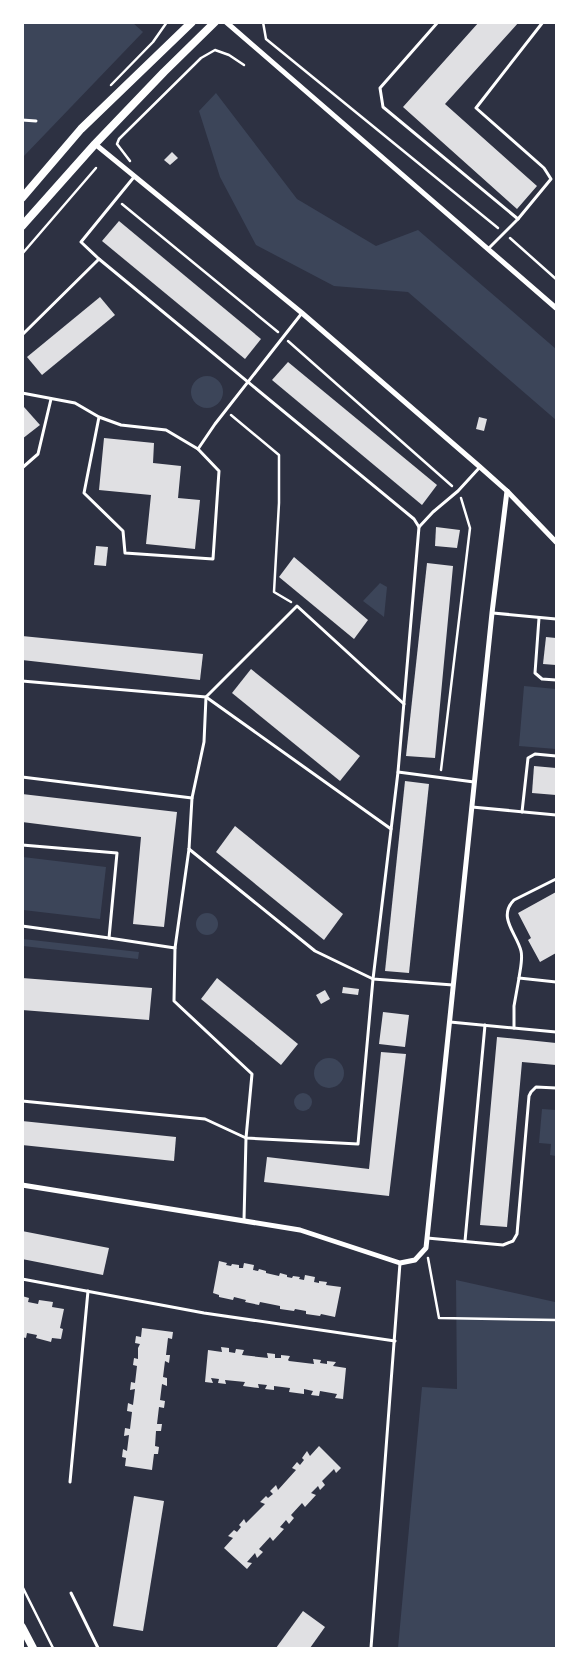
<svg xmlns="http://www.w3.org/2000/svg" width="579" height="1671" font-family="Barlow,sans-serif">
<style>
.green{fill:#3c4559}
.building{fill:#e0e0e3}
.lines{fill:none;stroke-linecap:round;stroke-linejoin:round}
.path{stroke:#fff;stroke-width:2.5}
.service{stroke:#fff;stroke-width:3}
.minor{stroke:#fff;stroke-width:5}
.tertiary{stroke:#fff;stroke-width:8}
</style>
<rect width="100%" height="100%" fill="#2d3142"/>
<g class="green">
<path d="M23,23H133L143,32L23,157Z"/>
<path d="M216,93L297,199L376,246L418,230L556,349V420L408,292L334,286L256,245L220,177L199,111Z"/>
<circle cx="207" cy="392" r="16"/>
<path d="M380,583L387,587L384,617L363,601Z"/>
<path d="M524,686L556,689V749L519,746Z"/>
<path d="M23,857L106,867L100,919L23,910Z"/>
<circle cx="207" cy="924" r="11"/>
<path d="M23,939L139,952L138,959L23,946Z"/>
<circle cx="329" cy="1073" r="15"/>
<circle cx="303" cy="1102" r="9"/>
<path d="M542,1109L556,1110V1156L550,1155L551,1144L539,1143Z"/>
<path d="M456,1280L555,1302L556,1298V1648H398L422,1387L457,1389Z"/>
</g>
<g class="building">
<path d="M479,22H519L445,104L537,186L517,209L403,107Z"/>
<path d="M172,152L178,158L170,165L164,160Z"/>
<path d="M119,221L261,339L245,359L102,241Z"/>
<path d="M100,297L115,315L42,375L27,357Z"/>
<path d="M288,362L437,485L422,505L272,380Z"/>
<path d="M24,407L40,425L22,439V408Z"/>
<path d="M479,417L487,419L484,431L476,429Z"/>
<path d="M104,438L154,443L153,463L181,466L178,498L200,500L195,549L146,544L151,495L99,490Z"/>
<path d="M436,527L460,530L457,548L435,546Z"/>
<path d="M96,546L108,547L106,566L94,565Z"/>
<path d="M294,557L368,620L354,639L279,577Z"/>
<path d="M427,563L453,566L435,758L406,756Z"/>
<path d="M22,636L203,654L200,680L22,660Z"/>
<path d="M546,637L556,638V665L543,664Z"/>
<path d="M251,669L360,756L340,781L232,693Z"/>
<path d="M534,766L556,768V795L532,793Z"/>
<path d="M405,781L429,784L409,973L385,971Z"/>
<path d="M22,794L177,812L164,927L133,924L141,837L22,822Z"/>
<path d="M235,826L343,914L324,940L216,852Z"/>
<path d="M556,892V953L540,962L528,940L531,938L518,913Z"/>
<path d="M22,978L152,988L149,1020L22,1010Z"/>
<path d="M217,978L298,1044L281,1065L201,999Z"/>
<path d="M343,987L359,989L358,995L342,993Z"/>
<path d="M325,990L330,999L321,1004L316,995Z"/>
<path d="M383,1012L409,1015L405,1047L379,1044Z"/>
<path d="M497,1037L556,1043V1065L522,1062L507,1227L480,1225Z"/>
<path d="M381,1052L406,1054L389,1196L264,1182L267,1157L369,1169Z"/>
<path d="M22,1121L176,1137L174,1161L22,1145Z"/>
<path d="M22,1231L109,1248L103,1275L22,1259Z"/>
<path d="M219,1261L227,1263L226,1265L231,1266L232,1264L239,1265V1268H243L244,1263L254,1265L253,1270L258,1271L259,1269L266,1271V1273L279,1276L280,1273L287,1275V1277L292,1278L293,1276L300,1277L299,1279L304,1280L305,1275L315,1277L314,1282L319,1283V1281L327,1282L326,1285L341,1287L335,1317L321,1314L320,1316L306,1314V1311L295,1309L294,1311L280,1309V1306L260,1302L259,1305L245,1302L246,1300L234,1297L233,1300L219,1297V1295L213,1293Z"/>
<path d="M22,1296L29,1298L28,1302L38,1304L39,1300L53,1302L52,1307L64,1309L60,1328L63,1329L61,1339L52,1338L51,1342L36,1338L37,1335L27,1333L26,1338L22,1337Z"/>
<path d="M142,1328L173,1332L172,1339L168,1338L166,1355H170L169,1363L165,1361L163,1377L167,1378V1386L162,1384L160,1400L165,1401L164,1408L159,1407L157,1424H162L161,1431H156L155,1446L159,1447L158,1454H154L152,1470L125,1466L126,1458L122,1457L123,1449L127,1451L129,1435L124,1436L125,1428L130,1429L132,1412L127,1411L128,1403L133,1405L135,1389L130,1390L131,1382L135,1383L137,1366L133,1365L134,1358L138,1359V1348L140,1344L135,1343L136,1336L141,1337Z"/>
<path d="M221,1347L229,1348V1352L235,1353L236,1349L244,1350L242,1355L268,1358L267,1353L275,1354V1358H281V1355L290,1356L288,1360L289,1361L314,1364L313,1359L321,1360L320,1363L327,1364V1361L336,1362L333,1366L346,1368L343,1399L335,1398L337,1394L320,1391L319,1396L311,1395L313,1391L304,1389V1394L289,1392L290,1388L274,1386V1390L265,1389L267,1385L258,1384L259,1388L243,1386L245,1382L225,1380L226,1384L218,1383L219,1379L211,1378L213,1383L205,1382L208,1350L222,1352Z"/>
<path d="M319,1446L341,1468L336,1473L334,1469L322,1481L325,1485L320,1490L318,1486L311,1493L316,1495L305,1507L302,1503L291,1515L294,1518L289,1524L286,1520L280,1527L284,1529L273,1541L270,1537L259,1549L263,1552L257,1558L255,1553L247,1562L252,1563L247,1569L224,1548L233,1538L228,1536L234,1530L237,1532L241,1527L239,1525L244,1519L246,1523L265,1504L260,1502L266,1496L268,1498L273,1494L270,1491L276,1485L278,1490L296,1470L292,1468L297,1462L300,1465L304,1460L302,1458L307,1451L310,1456Z"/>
<path d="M134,1496L164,1501L143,1631L113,1626Z"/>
<path d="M303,1611L325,1627L310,1648H276Z"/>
</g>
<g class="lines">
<g class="path">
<path d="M263,22L266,39L498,228"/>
<path d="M111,85L153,42L167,22"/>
<path d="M130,161L117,144L119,139L201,58L215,50L229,55L244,65"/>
<path d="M122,204L278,332"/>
<path d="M510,238L556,279"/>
<path d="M22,254L96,168"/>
<path d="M288,341L452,486"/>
<path d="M231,415L279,455V503L274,592L291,602"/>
<path d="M441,770L470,528L461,498"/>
<path d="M428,1258L439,1318L556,1320"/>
<path d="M22,1586L53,1648"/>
</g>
<g class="service">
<path d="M438,22L380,88L383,107L518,219"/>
<path d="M22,120L36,121"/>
<path d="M488,249L518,219L551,179L544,168L476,108L543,22"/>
<path d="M22,335L99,259"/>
<path d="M22,393L75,403L99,417L121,425L166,430L198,449L219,471L213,559L125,553L123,531L84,493L99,417"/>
<path d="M198,449L215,424L302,313"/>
<path d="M22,468L38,454L51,399"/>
<path d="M419,527L433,512L458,491L480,467"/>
<path d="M493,613L556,619"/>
<path d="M539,618L535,673L542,679L556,680"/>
<path d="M22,681L206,697L204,742L192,798L189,849L175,948L109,938L117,853L22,845"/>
<path d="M398,772L474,782"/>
<path d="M22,777L192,798"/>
<path d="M472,807L556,815"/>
<path d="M522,812L528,758L535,754L556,756"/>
<path d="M391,829L206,697L297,606L404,704"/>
<path d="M189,849L315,951L373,979L453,985"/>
<path d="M22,926L109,938"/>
<path d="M175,948L174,1001L252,1074L246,1138L244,1220"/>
<path d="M519,978C520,970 523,959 521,951C517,934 497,917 514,900L556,879"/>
<path d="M450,1022L556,1032"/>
<path d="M514,1028V1006L519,978L556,982"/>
<path d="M22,1101L205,1119L246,1138L358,1144L373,979L398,772L419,527L414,519L99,259L81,242L134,177"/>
<path d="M427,1238L503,1245L513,1241L517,1234L529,1096L531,1092L536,1087L556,1088"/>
<path d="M465,1241L485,1025"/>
<path d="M22,1279L204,1313L395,1341"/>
<path d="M70,1482L88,1291"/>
<path d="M71,1593L98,1648"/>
<path d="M371,1648L400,1263"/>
</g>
<g class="minor">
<path d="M226,22L556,308"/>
<path d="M95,144L302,313L480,467L507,491L556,542"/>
<path d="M22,1185L300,1230L400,1263L415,1260L426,1248L492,613L507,491"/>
</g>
<g class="tertiary">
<path d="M22,198L81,129L192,22"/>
<path d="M22,226L95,144L164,72L215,22"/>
<path d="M22,1627L33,1648"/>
</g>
</g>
<rect width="579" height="1671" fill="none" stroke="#ffffff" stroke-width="48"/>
</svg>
